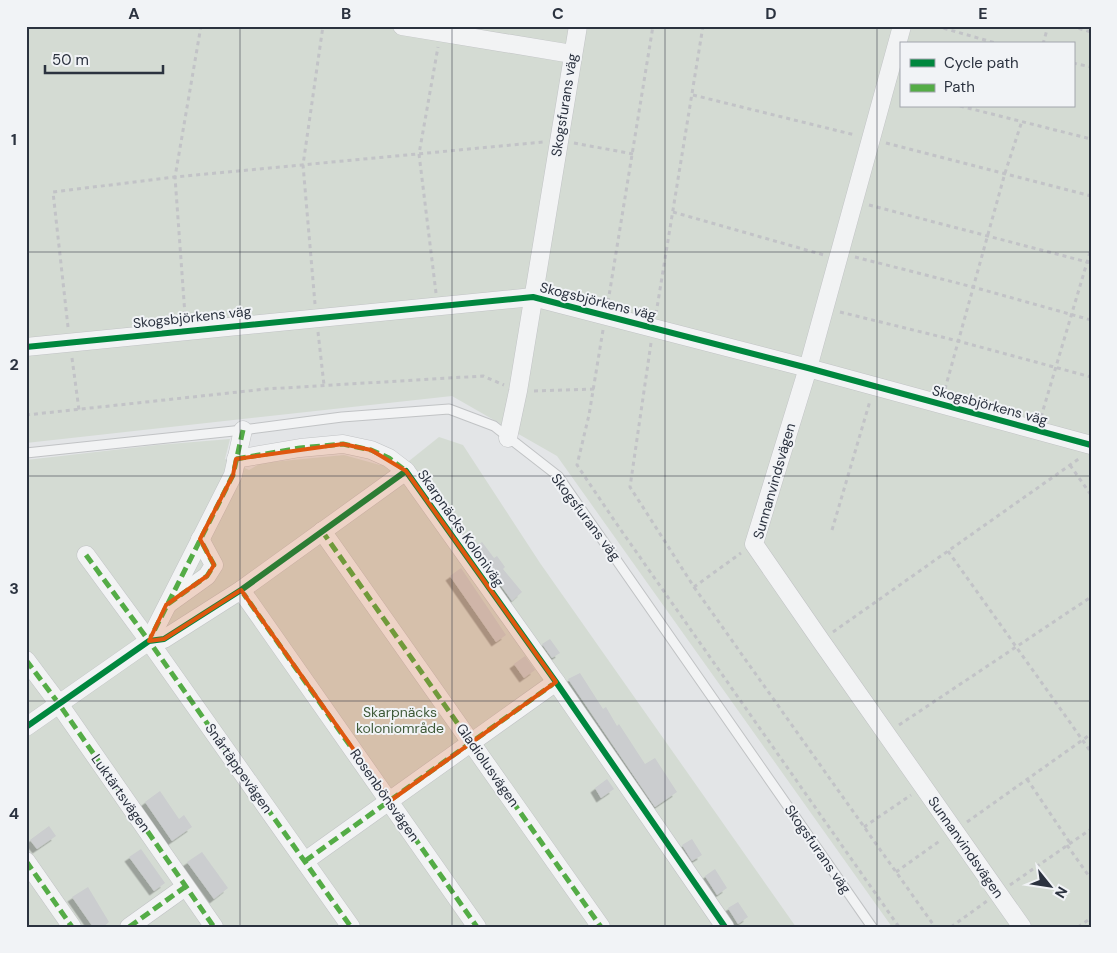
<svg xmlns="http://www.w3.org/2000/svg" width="1117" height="953" font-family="'DM Sans',sans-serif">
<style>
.green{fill:#d4dbd3;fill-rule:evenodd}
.building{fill:#cbcdcf;filter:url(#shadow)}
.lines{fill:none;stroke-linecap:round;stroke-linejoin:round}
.service-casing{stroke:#c1c3c5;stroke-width:11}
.minor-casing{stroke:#c1c3c5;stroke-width:19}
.path{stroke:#c2c3c7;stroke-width:3;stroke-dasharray:4 4;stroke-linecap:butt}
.service{stroke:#f2f3f4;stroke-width:9}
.minor{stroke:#f2f3f4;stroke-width:18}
.quiet{stroke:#54ac46;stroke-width:5;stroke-dasharray:10 5;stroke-linecap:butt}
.cycleway-casing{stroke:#f1f3f6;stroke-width:9}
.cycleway{stroke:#00873e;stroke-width:6}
.marked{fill:#df570f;fill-opacity:0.2;stroke:#df570f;stroke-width:4;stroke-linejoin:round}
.grid{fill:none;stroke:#2b323f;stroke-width:1;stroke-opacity:0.55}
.labels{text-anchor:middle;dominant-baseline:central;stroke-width:4;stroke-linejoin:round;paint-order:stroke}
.street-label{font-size:14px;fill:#2b323f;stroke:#f1f3f6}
.park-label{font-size:14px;fill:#3f5a39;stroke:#f1f3f6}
.neatline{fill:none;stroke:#2b323f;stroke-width:2}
.grid-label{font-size:16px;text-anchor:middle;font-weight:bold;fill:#2b323f}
</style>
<defs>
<filter id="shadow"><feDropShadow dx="-4.5" dy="4.5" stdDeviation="0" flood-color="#0004"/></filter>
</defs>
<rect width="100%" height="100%" fill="#e3e5e7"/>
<g class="green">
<path d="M26,26H1091V927H892L557,456L452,396L26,443ZM901,44H1073V106H901Z"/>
<path d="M439,437L463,445L540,563L796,927H26V460L157,445L230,439L225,459L249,470L261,463L344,455L380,465L409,461Z"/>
</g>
<g class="building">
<path d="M482,542L494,558L497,556L505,567L503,569L522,592L512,601L474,548Z"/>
<path d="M461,568L506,635L496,642L450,576Z"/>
<path d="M550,639L560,653L552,658L542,644Z"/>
<path d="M525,656L535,670L524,678L514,664Z"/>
<path d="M580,673L603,709L606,707L617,726L619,724L645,764L655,758L677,792L655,807L568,679Z"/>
<path d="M607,779L614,789L601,798L595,788Z"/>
<path d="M160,791L179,819L184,815L192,827L172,841L145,802Z"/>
<path d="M49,826L56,836L37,849L30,840Z"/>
<path d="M692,839L702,855L692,861L682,845Z"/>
<path d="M141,849L165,883L154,891L129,857Z"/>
<path d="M202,852L228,888L214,899L187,862Z"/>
<path d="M715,869L727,888L717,895L705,876Z"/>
<path d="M88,887L109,922L103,927H93L72,897Z"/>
<path d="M738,902L748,917L738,924L728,908Z"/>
</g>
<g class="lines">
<defs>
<path id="service" d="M26,453L243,430L342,417L449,409L494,426L558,476L872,927"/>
<g id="minor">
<path d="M402,26L572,54"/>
<path d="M902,26L808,368L754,544L821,641L1022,927"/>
<path d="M26,347L533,297L808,368L1091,445"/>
<path d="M243,430L233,475L149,641L351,927"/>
<path d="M508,438L518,391L578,26"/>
<path d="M236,459L300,448L343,444L371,450L389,458L406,471"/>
<path d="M322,531L601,927"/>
<path d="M86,555L149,641"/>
<path d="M241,590L477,927"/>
<path d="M168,604L207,576L214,565L200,539"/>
<path d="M26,660L59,704L214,927"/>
<path d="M26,727L149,641L164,639L241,590L406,471L556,682L725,927"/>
<path d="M26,861L72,927"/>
<path d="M305,861L556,682"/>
<path d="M129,927L185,887"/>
</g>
</defs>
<use href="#service" class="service-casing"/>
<use href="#minor" class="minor-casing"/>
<g class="path">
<path d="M936,26L999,44"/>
<path d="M1071,26L1091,32"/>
<path d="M1043,44L1048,26"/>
<path d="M1073,63L1091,67"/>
<path d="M693,95L855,135"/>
<path d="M960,106L1091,139"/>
<path d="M574,143L633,154"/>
<path d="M886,143L1091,196"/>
<path d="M869,205L1091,263"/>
<path d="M673,212L824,255"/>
<path d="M855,257L973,287L1091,320"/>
<path d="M436,293L419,154L438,47"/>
<path d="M608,302L653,26"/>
<path d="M315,304L303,165L323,26"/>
<path d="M840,312L958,341L1091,377"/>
<path d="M656,314L703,26"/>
<path d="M185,315L175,177L201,26"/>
<path d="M68,327L53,192L175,177L543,142"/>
<path d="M603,330L589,415L577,465L616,523L899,927"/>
<path d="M318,332L324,385"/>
<path d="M651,343L630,487L694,587L741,553"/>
<path d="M72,358L79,410"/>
<path d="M945,389L1005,173L1022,121"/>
<path d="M534,391L594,389"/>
<path d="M26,415L266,389L483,376L504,385"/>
<path d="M1041,417L1091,249"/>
<path d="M1070,465L1091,495"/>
<path d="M832,530L870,401"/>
<path d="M948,551L1091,752"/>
<path d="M694,587L935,927"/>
<path d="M833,632L1080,458"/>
<path d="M899,725L1091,597"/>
<path d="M1027,779L1070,843"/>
<path d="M967,822L1091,734"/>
<path d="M864,827L911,795"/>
<path d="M1067,845L1091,879"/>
<path d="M896,872L941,840"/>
<path d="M1010,885L1091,829"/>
<path d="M951,927L987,901"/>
<path d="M1078,927L1091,918"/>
</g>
<use href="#service" class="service"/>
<use href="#minor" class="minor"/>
<g class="quiet">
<path d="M243,430L233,475L149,641L351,927"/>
<path d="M236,459L300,448L343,444L371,450L389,458L406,471"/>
<path d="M322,531L601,927"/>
<path d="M86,555L149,641"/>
<path d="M241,590L477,927"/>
<path d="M168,604L207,576L214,565L200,539"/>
<path d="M26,660L59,704L214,927"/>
<path d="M26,861L72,927"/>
<path d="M305,861L556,682"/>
<path d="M129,927L185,887"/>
</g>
<defs>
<g id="cycleway">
<path d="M26,347L533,297L808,368L1091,445"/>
<path d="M26,727L149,641L164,639L241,590L406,471L556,682L725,927"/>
</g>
</defs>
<use href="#cycleway" class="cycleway-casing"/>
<use href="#cycleway" class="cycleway"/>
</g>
<path class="marked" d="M343,444L371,450L406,471L556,682L390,801L241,590L164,639L149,641L166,605L207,576L214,565L200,539L233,475L236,459Z"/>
<path class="grid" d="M240,26V927M452,26V927M665,26V927M877,26V927M26,252H1091M26,476H1091M26,701H1091"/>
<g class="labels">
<g class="street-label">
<text transform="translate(564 105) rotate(-81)">Skogsfurans väg</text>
<text transform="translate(598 301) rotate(14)">Skogsbjörkens väg</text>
<text transform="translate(192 317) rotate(-6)">Skogsbjörkens väg</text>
<text transform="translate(990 405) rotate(15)">Skogsbjörkens väg</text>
<text transform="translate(774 481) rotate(-74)">Sunnanvindsvägen</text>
<text transform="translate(586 517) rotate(53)">Skogsfurans väg</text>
<text transform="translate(461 528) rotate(55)">Skarpnäcks Koloniväg</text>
<text transform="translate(488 765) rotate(55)">Gladiolusvägen</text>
<text transform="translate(239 768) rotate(55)">Snårtäppevägen</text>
<text transform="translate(121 793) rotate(55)">Luktärtsvägen</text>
<text transform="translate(385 795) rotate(55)">Rosenbönsvägen</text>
<text transform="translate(966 847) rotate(55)">Sunnanvindsvägen</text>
<text transform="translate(818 849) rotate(55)">Skogsfurans väg</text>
</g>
<g class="park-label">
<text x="400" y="712">Skarpnäcks<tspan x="400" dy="16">koloniområde</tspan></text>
</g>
</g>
<rect width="1117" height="953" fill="none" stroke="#f1f3f6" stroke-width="55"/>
<rect x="900" y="42" width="175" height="65" fill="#f1f3f6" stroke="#a2a6ad"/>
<rect x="910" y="59" width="25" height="8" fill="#00873e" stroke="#a2a6ad"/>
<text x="944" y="68" font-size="15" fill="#2b323f">Cycle path</text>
<rect x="910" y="84" width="25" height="8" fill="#54ac46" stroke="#a2a6ad"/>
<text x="944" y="92" font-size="15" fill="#2b323f">Path</text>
<g transform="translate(1050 886) rotate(120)" stroke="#f1f3f6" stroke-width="4" paint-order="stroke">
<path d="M0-4L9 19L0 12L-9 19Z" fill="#2b323f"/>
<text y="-8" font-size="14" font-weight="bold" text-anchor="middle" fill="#2b323f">N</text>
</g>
<path d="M45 65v8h118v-8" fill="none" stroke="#2b323f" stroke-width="2.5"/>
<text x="52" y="65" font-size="15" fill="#2b323f" stroke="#f1f3f6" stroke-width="4" paint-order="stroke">50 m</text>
<rect x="28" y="28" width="1062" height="898" class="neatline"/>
<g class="grid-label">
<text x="134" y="19">A</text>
<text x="346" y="19">B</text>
<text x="558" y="19">C</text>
<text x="771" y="19">D</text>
<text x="983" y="19">E</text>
<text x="14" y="145">1</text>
<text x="14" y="370">2</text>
<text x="14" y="594">3</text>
<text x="14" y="819">4</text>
</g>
</svg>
